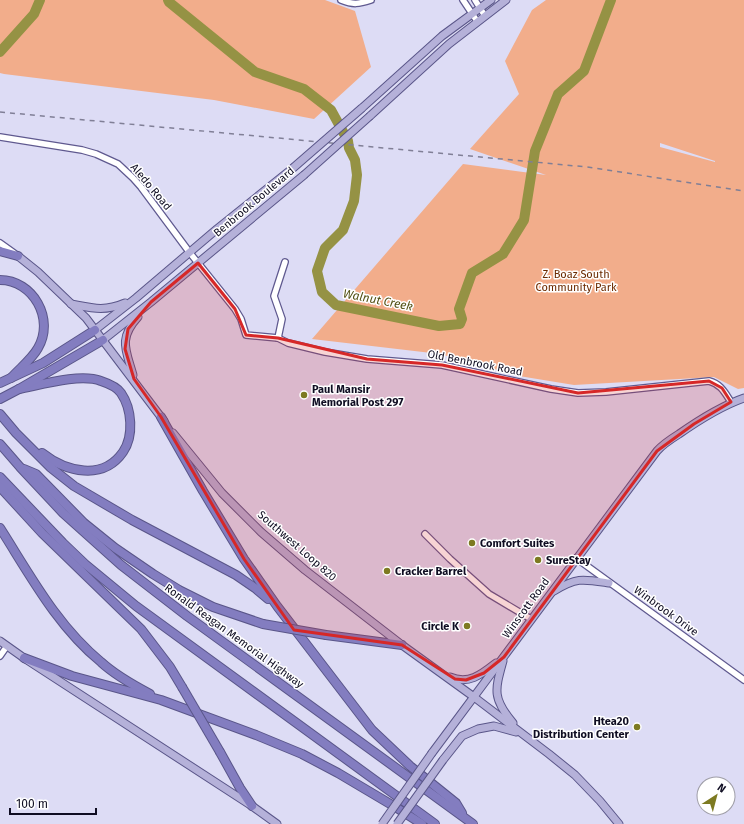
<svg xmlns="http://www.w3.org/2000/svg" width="744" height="824" font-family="'Fira Sans',sans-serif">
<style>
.green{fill:#f2ad8b;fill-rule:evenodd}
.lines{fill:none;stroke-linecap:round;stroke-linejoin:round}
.river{stroke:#959244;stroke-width:10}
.minor-casing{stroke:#5f598f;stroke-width:8}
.major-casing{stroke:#5a5689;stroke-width:9}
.highway-casing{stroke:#5a5689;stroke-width:10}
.minor{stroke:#fff;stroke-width:5.5}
.major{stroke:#b5b1d9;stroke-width:7}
.highway{stroke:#837dc0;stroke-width:8}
.rail{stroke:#807f96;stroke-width:1.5;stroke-dasharray:5 5;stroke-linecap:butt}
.major-bridge-casing{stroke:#5a5689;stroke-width:9;stroke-linecap:butt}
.highway-bridge-casing{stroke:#5a5689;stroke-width:10;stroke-linecap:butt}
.major-bridge{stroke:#b5b1d9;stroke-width:7}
.highway-bridge{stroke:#837dc0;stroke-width:8}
.marked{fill:#d62828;fill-opacity:0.2;stroke:#d62828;stroke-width:3;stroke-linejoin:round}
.poi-dot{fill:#7d7a21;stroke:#fff;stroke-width:1.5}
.labels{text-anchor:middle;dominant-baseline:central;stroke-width:3;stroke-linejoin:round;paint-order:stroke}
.street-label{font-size:11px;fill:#0f0d22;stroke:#fff}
.park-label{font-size:11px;fill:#6b2a00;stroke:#fff}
.poi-label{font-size:11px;font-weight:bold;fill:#0f0d22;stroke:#fff;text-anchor:start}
.water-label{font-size:12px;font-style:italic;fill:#545216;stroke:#fff}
</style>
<rect width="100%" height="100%" fill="#dddcf5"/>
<g class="green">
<path d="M0,0H325L355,11L371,67L314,119L214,100L4,74L0,73Z"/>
<path d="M546,0H744V388L738,389L714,377L574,385L519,376L440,354L312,339L463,164L546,175L470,149L519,94L505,61L532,10ZM660,143L715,161V162L660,147Z"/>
</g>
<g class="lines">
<g class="river">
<path d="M168,0L169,2L255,72L304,89L331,110L348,141L349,148L355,160L357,175L354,201L343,230L325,248L317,271L322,292L336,305L439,326L460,324L462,319L459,309L472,273L503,254L524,220L535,151L558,94L584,71L611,0"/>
<path d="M0,52L34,14L40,0"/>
</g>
<defs>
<g id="minor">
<path d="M341,0C353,5 359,4 371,0"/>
<path d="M463,0L477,21"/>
<path d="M475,0L485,16"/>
<path d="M0,137L82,150L96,154L118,164L133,178L141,187L190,253L235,309L241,319L246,335L278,338L288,343L325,352L367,359L442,365L551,389L578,393L606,392L709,381C721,384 725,393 731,402"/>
<path d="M0,243L14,253"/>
<path d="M278,338L282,319L274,296L285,262"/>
<path d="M425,534L450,559L489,594L531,619"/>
<path d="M576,558L744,680"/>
<path d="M0,656L7,646"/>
</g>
<g id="major">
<path d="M362,108L442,36L491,0"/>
<path d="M370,116L449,44L506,0"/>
<path d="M18,256L38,272L86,318L164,421"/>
<path d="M71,304C92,308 104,312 125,303"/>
<path d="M95,330L136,298L217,229L293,168"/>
<path d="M103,340L151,302L304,175"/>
<path d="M133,375C126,350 118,339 138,317"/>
<path d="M173,433L222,493L261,532L305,570L402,645L474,697L549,754L575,775L600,801L619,824"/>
<path d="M554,591C577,577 583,579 609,583"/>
<path d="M0,641L24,658L252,806L277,824"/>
<path d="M503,661C495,690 492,698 513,723"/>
<path d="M450,677C469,685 482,674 496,663"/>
<path d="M432,753L657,451C663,444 671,439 679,434C699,420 721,406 744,398"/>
<path d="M443,760L462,736L478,729L494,726L516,732"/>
</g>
<g id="highway">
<path d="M0,251L18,256"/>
<path d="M0,280C33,280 55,319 38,348C32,359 20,368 11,378"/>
<path d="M0,383L43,363L95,330"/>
<path d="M19,389C40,385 80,373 101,381C107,383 117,387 121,393C132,409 134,436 123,452C103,481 66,472 42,453"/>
<path d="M0,399L19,389L103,340"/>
<path d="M0,414L16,433L50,467L74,486L132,520L236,575L255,588L268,599"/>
<path d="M161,417L203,491L244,559L277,606L372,730L410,766L456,803L462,813"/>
<path d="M0,444L20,467L63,513L121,565L187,616L473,824"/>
<path d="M24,469L36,474L84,523L115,548L153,574L179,590L213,607L263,624"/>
<path d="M0,477L63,543L85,564L136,606L435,824"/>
<path d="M0,487L42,533L141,629L170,667L182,687"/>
<path d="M0,528C30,575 57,626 101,662C115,675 133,685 150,694"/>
<path d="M326,635L402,645"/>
<path d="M24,658L72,676L161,700L256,735L302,754L338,773L397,808L422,824"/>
<path d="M220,752L240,788L252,806"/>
</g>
</defs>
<use href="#minor" class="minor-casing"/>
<use href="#major" class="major-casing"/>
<use href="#highway" class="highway-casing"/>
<use href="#minor" class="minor"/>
<use href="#major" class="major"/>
<use href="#highway" class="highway"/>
<path class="rail" d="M0,112L587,167L744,191"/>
<defs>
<g id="major-bridge">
<path d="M293,168L362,108"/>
<path d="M304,175L370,116"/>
<path d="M382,824L432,753"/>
<path d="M397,824L443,760"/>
</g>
<g id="highway-bridge">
<path d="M263,624L326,635"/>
<path d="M182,687L220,752"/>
</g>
</defs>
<use href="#major-bridge" class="major-bridge-casing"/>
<use href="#highway-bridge" class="highway-bridge-casing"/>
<use href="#major-bridge" class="major-bridge"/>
<use href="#highway-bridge" class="highway-bridge"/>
</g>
<path class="marked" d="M198,263L235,309L246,335L278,338L367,359L442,365L578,393L709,381L722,388L731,402L694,424L657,451L504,657L484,673L466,680L455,679L402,645L294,630L244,559L161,417L134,379L125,349L128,329L151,302Z"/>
<g class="poi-dot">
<circle cx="304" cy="395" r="4"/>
<circle cx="472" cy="543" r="4"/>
<circle cx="538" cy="560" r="4"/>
<circle cx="387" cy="571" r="4"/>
<circle cx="467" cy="626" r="4"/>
<circle cx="637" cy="727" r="4"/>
</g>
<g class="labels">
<g class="street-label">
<text transform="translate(151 187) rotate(50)">Aledo Road</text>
<text transform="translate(254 202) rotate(-40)">Benbrook Boulevard</text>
<text transform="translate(475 363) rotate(11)">Old Benbrook Road</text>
<text transform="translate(297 546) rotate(41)">Southwest Loop 820</text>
<text transform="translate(526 608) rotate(-54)">Winscott Road</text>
<text transform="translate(666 611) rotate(36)">Winbrook Drive</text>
<text transform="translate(234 636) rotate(36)">Ronald Reagan Memorial Highway</text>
</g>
<g class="park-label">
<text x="576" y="274">Z. Boaz South<tspan x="576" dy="13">Community Park</tspan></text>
</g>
<g class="poi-label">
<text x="312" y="389">Paul Mansir<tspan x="312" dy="13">Memorial Post 297</tspan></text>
<text x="480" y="543">Comfort Suites</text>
<text x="546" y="560">SureStay</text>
<text x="395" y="571">Cracker Barrel</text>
<text x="459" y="626" text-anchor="end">Circle K</text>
<text x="629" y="721" text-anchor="end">Htea20<tspan x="629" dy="13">Distribution Center</tspan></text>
</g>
<g class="water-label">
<text transform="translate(378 300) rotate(11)">Walnut Creek</text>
</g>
</g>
<g transform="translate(716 796) rotate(36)"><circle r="19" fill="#ffffff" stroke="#9f9ea7"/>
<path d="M0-3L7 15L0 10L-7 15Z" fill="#7d7a21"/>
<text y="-6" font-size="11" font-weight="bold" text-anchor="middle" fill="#0f0d22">N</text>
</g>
<path d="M10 808v6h86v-6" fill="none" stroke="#0f0d22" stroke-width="2"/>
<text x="16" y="808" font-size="12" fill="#0f0d22" stroke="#ffffff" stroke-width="3" paint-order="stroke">100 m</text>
</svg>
